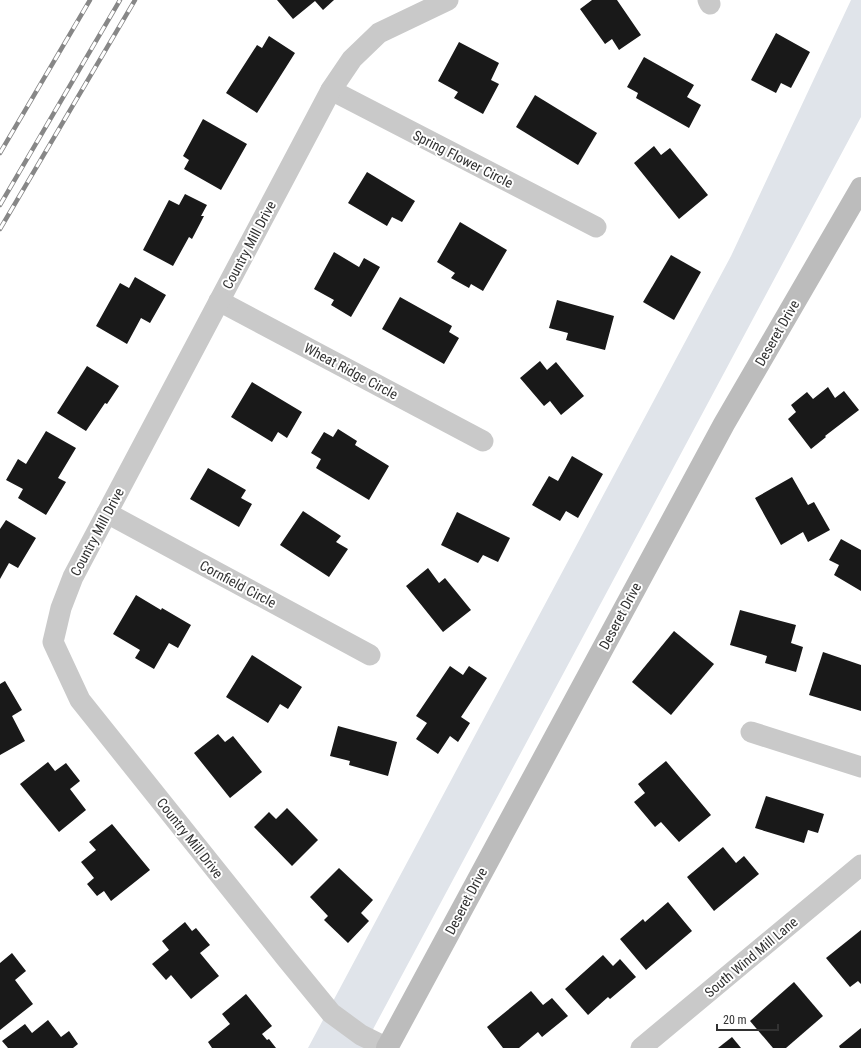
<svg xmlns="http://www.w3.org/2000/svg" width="861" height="1048" font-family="'Roboto Condensed',sans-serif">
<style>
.green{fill:#e0e4ea}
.building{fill:#191919}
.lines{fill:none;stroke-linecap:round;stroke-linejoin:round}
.street{stroke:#c9c9c9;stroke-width:21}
.secondary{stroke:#bcbcbc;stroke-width:22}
.rail-casing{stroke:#878787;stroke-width:4.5}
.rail{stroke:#fff;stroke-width:3;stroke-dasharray:9;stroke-linecap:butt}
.labels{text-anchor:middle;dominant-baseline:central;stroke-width:4;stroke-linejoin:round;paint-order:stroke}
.street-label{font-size:14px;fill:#323232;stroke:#fff}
</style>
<rect width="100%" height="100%" fill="#fff"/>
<path class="green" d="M851,0H861V117L363,1048H308L731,256Z"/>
<g class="building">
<path d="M277,0H334L323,10L315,1L293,19Z"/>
<path d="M592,0H617L641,35L619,50L612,39L605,44L580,9Z"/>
<path d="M776,33L810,52L791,88L781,83L776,93L751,80Z"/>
<path d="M269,36L295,53L257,113L226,93L257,45L262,48Z"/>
<path d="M459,42L499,63L491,80L499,84L483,114L454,98L458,92L438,81Z"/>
<path d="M644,57L694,85L687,97L701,105L689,128L636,98L638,93L627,87Z"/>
<path d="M535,95L597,133L578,165L516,127Z"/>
<path d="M203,119L247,144L221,190L184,169L189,160L183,156Z"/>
<path d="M654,146L661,155L670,148L708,195L679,219L634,163Z"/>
<path d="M367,172L415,201L402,222L392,217L387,226L348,203Z"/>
<path d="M185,194L207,205L201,216H204L192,239L189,237L173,266L143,250L169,200L179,205Z"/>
<path d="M460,222L507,250L483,291L471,284L469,288L451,278L455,273L437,262Z"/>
<path d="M334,252L359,267L364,258L380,267L351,317L331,305L334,300L314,289Z"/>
<path d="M671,255L701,272L674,320L643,302Z"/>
<path d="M135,277L166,295L150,323L141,318L127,344L96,326L120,283L129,288Z"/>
<path d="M400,297L452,326L449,332L459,338L444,364L382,329Z"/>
<path d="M557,300L614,316L605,350L566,340L568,333L549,328Z"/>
<path d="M540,361L547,370L556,362L584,396L561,415L550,401L544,406L520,378Z"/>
<path d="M87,366L119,386L107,404L105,403L86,431L57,413Z"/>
<path d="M252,382L302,412L287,438L278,432L272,442L231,417Z"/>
<path d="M828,387L835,398L844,391L859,410L825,436L826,437L811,449L788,419L796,412L791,405L807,392L813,399Z"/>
<path d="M338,429L357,441L355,445L389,466L369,500L316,468L321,459L311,453L324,432L333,437Z"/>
<path d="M46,431L76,448L58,478L66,482L46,515L18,498L23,489L6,480L18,459L26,464Z"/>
<path d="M572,456L603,474L578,518L566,511L560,521L532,505L549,476L558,481Z"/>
<path d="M208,468L246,490L241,498L252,504L239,527L190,499Z"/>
<path d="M792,477L808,505L814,502L830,530L808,542L803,532L781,545L755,498Z"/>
<path d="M303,511L341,536L336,542L348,549L329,577L280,545Z"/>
<path d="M457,512L510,538L498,562L483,555L478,563L441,545Z"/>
<path d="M6,520L36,538L18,568L9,563L0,579V529Z"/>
<path d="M841,539L861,550V591L834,575L839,565L829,560Z"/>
<path d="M428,568L439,583L445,578L471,610L443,632L406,586Z"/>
<path d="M136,595L161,610L162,608L191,625L178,648L169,643L154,669L135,658L140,650L113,634Z"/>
<path d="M740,610L796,625L791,643L803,647L796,672L765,663L767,656L730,645Z"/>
<path d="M674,631L714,664L671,715L632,682Z"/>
<path d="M823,652L861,665V711L809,695Z"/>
<path d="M252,655L302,687L288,709L280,704L268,723L226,697Z"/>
<path d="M450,666L463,675L469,666L487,678L461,717L470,723L458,742L450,736L438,754L416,739L427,723L416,716Z"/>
<path d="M5,681L22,710L12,716L25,741L0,755V684Z"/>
<path d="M338,726L397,742L388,776L349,765L350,761L330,756Z"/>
<path d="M218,734L225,742L233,736L262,772L230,798L194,753Z"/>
<path d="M666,761L711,815L679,842L661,822L655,827L634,802L645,793L638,784Z"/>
<path d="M48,762L55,771L66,763L80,781L70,789L86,810L59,832L20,784Z"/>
<path d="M766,796L824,814L818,833L808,830L804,843L755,828Z"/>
<path d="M287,808L318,840L292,866L254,827L269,812L276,819Z"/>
<path d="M112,824L150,870L111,901L104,891L97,896L87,884L94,878L81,862L96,850L89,842Z"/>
<path d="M723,847L736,863L744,856L759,874L714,911L687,877Z"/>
<path d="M339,868L373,900L361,913L369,921L348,943L324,920L328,916L310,897Z"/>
<path d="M668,902L692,931L646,970L620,939L643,919L645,922Z"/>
<path d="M185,922L192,931L196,928L210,945L200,953L219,976L191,999L171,975L166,980L152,964L169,950L162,941Z"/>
<path d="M861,930V984L858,981L850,987L826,958Z"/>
<path d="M12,953L26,971L15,980L33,1004L0,1030V963Z"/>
<path d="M603,955L613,966L620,959L636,977L610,999L608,997L588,1015L565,989Z"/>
<path d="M794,982L823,1016L786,1048H773L750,1021Z"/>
<path d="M531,991L543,1005L552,998L568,1016L542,1037L538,1032L519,1048H503L487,1027Z"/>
<path d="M246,994L272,1026L262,1034L267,1040L269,1039L276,1048H212L208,1042L230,1024L222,1014Z"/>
<path d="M48,1020L61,1037L69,1031L78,1044L73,1048H8L2,1041L25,1024L32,1033Z"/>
<path d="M861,1028V1048H840L839,1046Z"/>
<path d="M732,1037L741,1048H718Z"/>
</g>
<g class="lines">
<g class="street">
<path d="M708,0L710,4"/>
<path d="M331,90L596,227"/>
<path d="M219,301L483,441"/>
<path d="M107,513L370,655"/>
<path d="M751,732L861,767"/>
<path d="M387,1048L361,1035L331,1013L286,958L80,700L53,642L61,608L73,577L331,90L352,59L379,33L448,0"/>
<path d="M641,1048L861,865"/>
</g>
<path class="secondary" d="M387,1048L724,424L861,188"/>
<defs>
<g id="rail">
<path d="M0,153L90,0"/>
<path d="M0,205L120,0"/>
<path d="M0,229L135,0"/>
</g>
</defs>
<use href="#rail" class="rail-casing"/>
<use href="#rail" class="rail"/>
</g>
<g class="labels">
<g class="street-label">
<text transform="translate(463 159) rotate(27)">Spring Flower Circle</text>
<text transform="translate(249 245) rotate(-62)">Country Mill Drive</text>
<text transform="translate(777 333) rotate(-60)">Deseret Drive</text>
<text transform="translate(351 371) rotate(28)">Wheat Ridge Circle</text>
<text transform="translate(97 532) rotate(-62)">Country Mill Drive</text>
<text transform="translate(238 584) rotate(28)">Cornfield Circle</text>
<text transform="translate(620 616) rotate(-62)">Deseret Drive</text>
<text transform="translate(190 838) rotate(52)">Country Mill Drive</text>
<text transform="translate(466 901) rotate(-62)">Deseret Drive</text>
<text transform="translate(751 957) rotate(-40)">South Wind Mill Lane</text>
</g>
</g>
<path d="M717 1024v6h61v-6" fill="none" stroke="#323232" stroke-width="2"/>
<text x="723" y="1024" font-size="12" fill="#323232" stroke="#ffffff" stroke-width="3" paint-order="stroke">20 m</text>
</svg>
